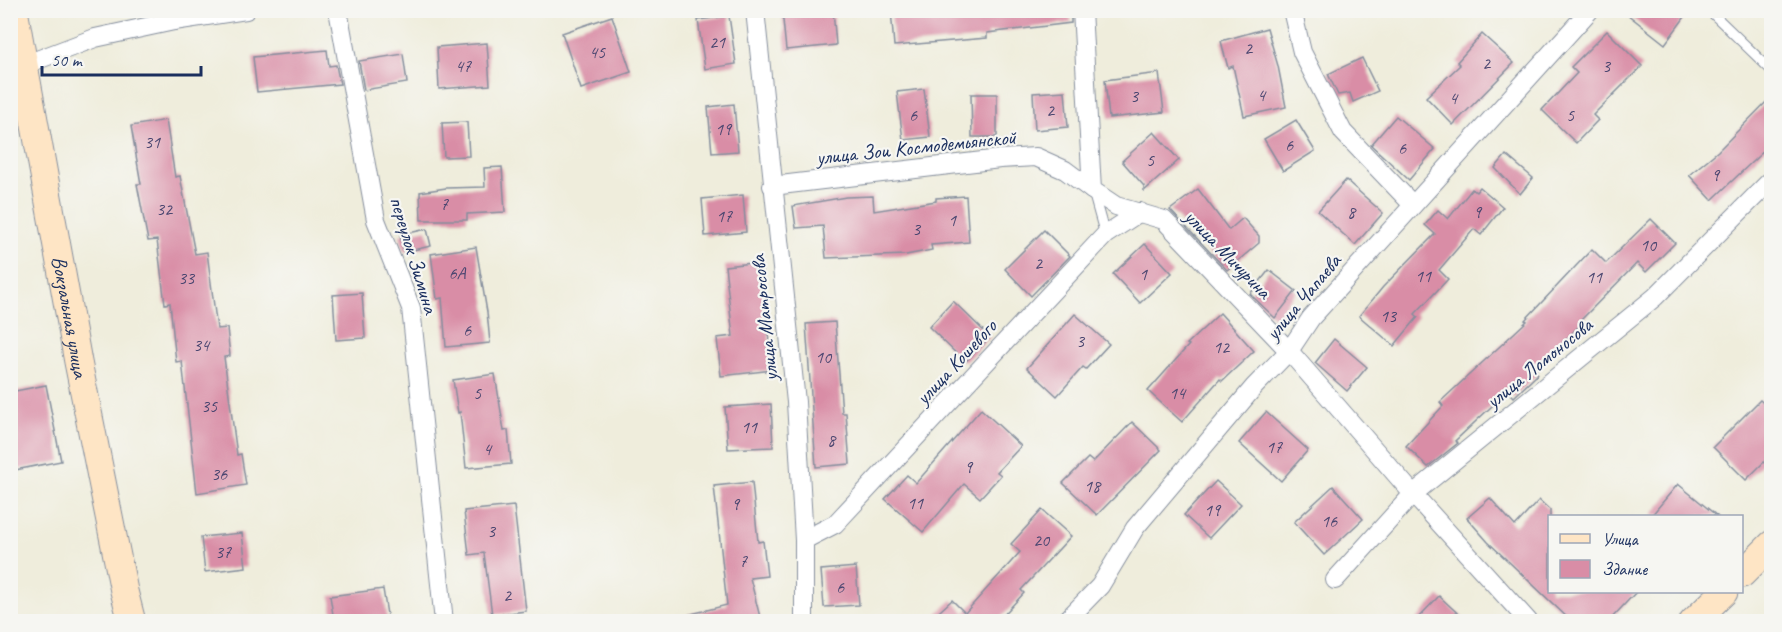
<svg xmlns="http://www.w3.org/2000/svg" width="1782" height="632" font-family="Caveat,sans-serif">
<style>
.building{fill:#d98da6}
.lines{fill:none;stroke-linecap:round;stroke-linejoin:round}
.lane-casing{stroke:#858e9d;stroke-width:11}
.street-casing{stroke:#858e9d;stroke-width:20}
.secondary-casing{stroke:#858e9d;stroke-width:29}
.lane{stroke:#fff;stroke-width:9}
.street{stroke:#fff;stroke-width:18}
.secondary{stroke:#fee5c5;stroke-width:27}
.labels{text-anchor:middle;dominant-baseline:central;stroke-width:4.5;stroke-linejoin:round;paint-order:stroke}
.number-label{font-size:18px;fill:#4a4670}
.street-label{font-size:21px;fill:#1b2f5e;stroke:#f6f6f2}
</style>
<rect width="100%" height="100%" fill="#f6f6f2"/>
<filter id="ink" filterUnits="userSpaceOnUse"><feTurbulence type="fractalNoise" baseFrequency=".0167" numOctaves="2"/><feDisplacementMap in="SourceGraphic" scale="12" xChannelSelector="R" yChannelSelector="G"/><feConvolveMatrix kernelMatrix="1 2 1 2 8 2 1 2 1" color-interpolation-filters="sRGB"/></filter>
<filter id="wash" filterUnits="userSpaceOnUse"><feTurbulence type="fractalNoise" baseFrequency=".008" numOctaves="4" result="noise"/><feDisplacementMap in="SourceGraphic" scale="24" xChannelSelector="R" yChannelSelector="G"/><feGaussianBlur stdDeviation="1.35" result="paint"/><feColorMatrix in="noise" values="0 0 0 0 0 0 0 0 0 0 0 0 0 0 0 0 0 1.4 0 .05"/><feComposite in="paint" operator="in"/></filter>
<g filter="url(#wash)">
<rect width="100%" height="100%" fill="#efeddc"/>
<g id="blocks">
<g class="building">
<path d="M782,10H833L836,45L786,50Z"/>
<path d="M891,10H1071V23L987,33V38L894,46Z"/>
<path d="M1622,10H1690L1665,44Z"/>
<path d="M612,16L631,72L581,89L562,33Z"/>
<path d="M729,16L736,64L705,69L698,20Z"/>
<path d="M1267,28L1278,66L1286,107L1244,116L1233,66L1228,68L1221,41Z"/>
<path d="M1607,31L1642,66L1593,115L1598,120L1576,143L1542,110L1577,73L1571,67Z"/>
<path d="M1482,34L1514,63L1453,125L1426,97L1460,65L1457,62Z"/>
<path d="M487,43L490,85L439,89L437,47Z"/>
<path d="M327,50L329,66L336,65L340,84L257,92L253,57Z"/>
<path d="M403,54L407,83L364,90L359,61Z"/>
<path d="M1362,58L1378,91L1353,102L1350,93L1338,95L1328,74Z"/>
<path d="M1159,73L1164,112L1109,118L1105,80Z"/>
<path d="M924,89L930,137L903,140L897,92Z"/>
<path d="M1065,91L1068,127L1035,130L1033,93Z"/>
<path d="M971,94H997V137H972Z"/>
<path d="M1772,96V143L1712,200L1689,175L1718,151Z"/>
<path d="M734,104L738,151L712,153L708,107Z"/>
<path d="M1396,116L1435,149L1409,180L1371,145Z"/>
<path d="M166,120L175,177L180,176L195,254L207,252L217,329L227,328L230,356L224,357L237,455L241,454L246,485L197,493L182,361L176,362L170,303L165,304L157,240L148,241L137,184H141L131,126Z"/>
<path d="M1296,120L1315,151L1283,171L1264,139Z"/>
<path d="M467,122L469,156L444,157L442,123Z"/>
<path d="M1154,132L1179,160L1144,191V186L1122,161Z"/>
<path d="M1506,155L1533,178L1520,194L1495,168Z"/>
<path d="M502,167L505,212L467,214V220H421L420,192L446,188L485,187L484,168Z"/>
<path d="M1346,180L1383,213L1355,245L1318,211Z"/>
<path d="M1480,187L1503,207L1481,235L1474,229L1439,270L1448,279L1415,314L1418,317L1394,346L1359,316L1383,287L1435,234L1425,225L1438,210L1448,219L1472,189L1476,192Z"/>
<path d="M1198,189L1229,230L1243,218L1259,236V243L1227,270L1170,210Z"/>
<path d="M743,195L746,232L705,236L702,199Z"/>
<path d="M873,196L874,211L936,201V198L966,196L969,242L931,245L932,250L906,255L826,258L823,226L796,228L793,206L846,197Z"/>
<path d="M1651,219L1675,243L1646,272L1637,263L1581,320L1583,322L1535,371L1538,374L1514,397L1508,391L1455,441L1458,443L1428,467L1406,446L1443,406L1440,402L1527,321L1525,320L1592,249L1606,263Z"/>
<path d="M427,229L431,246L404,252L400,235Z"/>
<path d="M1044,230L1070,256L1031,296L1005,269Z"/>
<path d="M1145,244L1172,273L1140,303L1113,274Z"/>
<path d="M476,247L487,312L490,343L446,347L442,298L437,299L431,254Z"/>
<path d="M761,262L773,370L721,376L717,338L733,336L725,266Z"/>
<path d="M1269,270L1296,291L1275,318L1250,294Z"/>
<path d="M362,293L365,338L336,340L333,295Z"/>
<path d="M953,301L990,337L965,362L929,327Z"/>
<path d="M1220,313L1254,351L1222,381L1220,379L1182,422L1148,391L1189,345L1187,344Z"/>
<path d="M1075,314L1109,344L1086,369L1083,367L1057,396L1027,368Z"/>
<path d="M835,322L842,413H846L850,464L816,467L806,324Z"/>
<path d="M1334,339L1367,367L1347,391L1315,363Z"/>
<path d="M495,374L504,431L508,430L511,464L466,468L460,412L458,413L453,380Z"/>
<path d="M46,385L61,461L10,471V392Z"/>
<path d="M1760,400L1772,411V454L1746,480L1713,447Z"/>
<path d="M771,404L773,447L728,449L725,407Z"/>
<path d="M981,409L1021,446L997,472L1001,475L980,498L964,484L923,532L885,499L907,475L916,483Z"/>
<path d="M1266,412L1308,450L1281,481L1239,443Z"/>
<path d="M1132,422L1161,450L1097,515L1063,483L1088,458L1093,462Z"/>
<path d="M1216,481L1241,504L1209,538L1184,515Z"/>
<path d="M752,482L758,542L763,541L767,576L750,578L761,621H688L687,615L727,605L714,486Z"/>
<path d="M1678,484L1717,516H1651Z"/>
<path d="M1333,486L1363,519L1324,555L1294,522Z"/>
<path d="M1490,498L1515,526L1539,500L1550,510V591H1637L1609,621H1571L1488,542L1467,518Z"/>
<path d="M514,506L526,611L492,615L484,553L469,555L464,511Z"/>
<path d="M1042,510L1071,536L1021,590L1024,593L998,621H929L952,600L965,613L1020,552L1011,544Z"/>
<path d="M242,533L246,567L205,572L201,537Z"/>
<path d="M856,567L859,605L824,607L821,570Z"/>
<path d="M383,589L388,621H334L330,596Z"/>
<path d="M1439,596L1466,621H1415Z"/>
</g>
</g>
</g>
<g filter="url(#ink)">
<use href="#blocks" fill-opacity="0" stroke="#858e9d" stroke-width="1.5"/>
<g class="lines">
<defs>
<g id="lane">
<path d="M1709,10L1772,71"/>
<path d="M1093,192L1105,235"/>
</g>
<g id="street">
<path d="M338,10L376,220L411,308L444,622"/>
<path d="M755,10L796,402L804,540V622"/>
<path d="M1082,10L1092,190L1116,206L1164,220L1289,351L1413,494L1529,622"/>
<path d="M1292,10L1302,52L1343,132L1413,205"/>
<path d="M24,65L95,38L174,21L246,10"/>
<path d="M772,186L1000,159L1036,157L1065,170L1092,190"/>
<path d="M804,540L835,524L1105,235L1140,212"/>
<path d="M1335,580L1413,494L1655,297L1772,179"/>
<path d="M1065,622L1100,586L1135,528L1254,387L1289,351L1311,318L1590,10"/>
</g>
<g id="secondary">
<path id="s1" d="M14,10L78,362L124,591L132,622"/>
<path d="M1742,574L1772,544"/>
<path d="M1693,622L1724,592"/>
</g>
</defs>
<use href="#lane" class="lane-casing"/>
<use href="#street" class="street-casing"/>
<use href="#secondary" class="secondary-casing"/>
<use href="#lane" class="lane"/>
<use href="#street" class="street"/>
<use href="#secondary" class="secondary"/>
</g>
</g>
<g class="labels">
<g class="number-label">
<text x="717" y="42">21</text>
<text x="1248" y="48">2</text>
<text x="597" y="52">45</text>
<text x="1486" y="63">2</text>
<text x="463" y="66">47</text>
<text x="1606" y="66">3</text>
<text x="1261" y="95">4</text>
<text x="1134" y="96">3</text>
<text x="1453" y="98">4</text>
<text x="1050" y="110">2</text>
<text x="913" y="115">6</text>
<text x="1570" y="115">5</text>
<text x="723" y="129">19</text>
<text x="152" y="142">31</text>
<text x="1289" y="145">6</text>
<text x="1402" y="148">6</text>
<text x="1150" y="160">5</text>
<text x="1715" y="175">9</text>
<text x="444" y="204">7</text>
<text x="164" y="209">32</text>
<text x="1351" y="212">8</text>
<text x="1477" y="212">9</text>
<text x="724" y="216">17</text>
<text x="952" y="220">1</text>
<text x="916" y="229">3</text>
<text x="1648" y="245">10</text>
<text x="1038" y="263">2</text>
<text x="457" y="273">6А</text>
<text x="1143" y="274">1</text>
<text x="1423" y="276">11</text>
<text x="1594" y="277">11</text>
<text x="186" y="278">33</text>
<text x="1388" y="316">13</text>
<text x="467" y="330">6</text>
<text x="1080" y="341">3</text>
<text x="201" y="345">34</text>
<text x="1221" y="347">12</text>
<text x="823" y="357">10</text>
<text x="477" y="393">5</text>
<text x="1177" y="393">14</text>
<text x="209" y="406">35</text>
<text x="749" y="427">11</text>
<text x="831" y="440">8</text>
<text x="1274" y="447">17</text>
<text x="487" y="449">4</text>
<text x="968" y="467">9</text>
<text x="219" y="474">36</text>
<text x="1092" y="486">18</text>
<text x="915" y="503">11</text>
<text x="735" y="504">9</text>
<text x="1212" y="510">19</text>
<text x="1329" y="521">16</text>
<text x="491" y="531">3</text>
<text x="1041" y="540">20</text>
<text x="223" y="552">37</text>
<text x="743" y="561">7</text>
<text x="840" y="587">6</text>
<text x="507" y="595">2</text>
</g>
<g class="street-label">
<text transform="translate(916 147) rotate(-6)">улица Зои Космодемьянской</text>
<text transform="translate(1228 254) rotate(46)">улица Мичурина</text>
<text transform="translate(414 255) rotate(73)">переулок Зимина</text>
<text transform="translate(1303 297) rotate(-50)">улица Чапаева</text>
<text stroke="none"><textPath href="#s1" startOffset="312">Вокзальная улица</textPath></text>
<text transform="translate(764 318) rotate(-96)">улица Матросова</text>
<text transform="translate(956 362) rotate(-47)">улица Кошевого</text>
<text transform="translate(1539 363) rotate(-39)">улица Ломоносова</text>
</g>
</g>
<rect width="1782" height="632" fill="none" stroke="#f6f6f2" stroke-width="36"/>
<rect x="1548" y="515" width="195" height="78" fill="#f6f6f2" stroke="#9ea6b7" stroke-width="1.5"/>
<rect x="1560" y="534" width="30" height="9" fill="#fee5c5" stroke="#9ea6b7" stroke-width="1.5"/>
<text x="1602" y="545" font-size="18" fill="#1b2f5e">Улица</text>
<rect x="1560" y="560" width="30" height="18" fill="#d98da6" stroke="#9ea6b7" stroke-width="1.5"/>
<text x="1602" y="575" font-size="18" fill="#1b2f5e">Здание</text>
<path d="M42 66v9h159v-9" fill="none" stroke="#1b2f5e" stroke-width="3"/>
<text x="51" y="66" font-size="18" fill="#1b2f5e" stroke="#f6f6f2" stroke-width="4.5" paint-order="stroke">50 m</text>
</svg>
